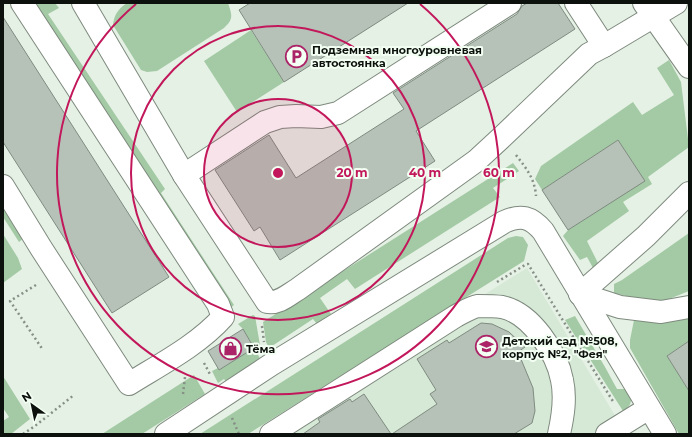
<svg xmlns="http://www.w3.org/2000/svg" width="692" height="437" font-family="Montserrat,sans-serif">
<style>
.built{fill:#d6e8d6}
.green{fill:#a3caa4}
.building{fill:#b6c2b7;stroke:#7f8b80}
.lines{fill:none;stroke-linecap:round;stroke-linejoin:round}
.minor-casing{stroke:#7e8a7e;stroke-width:24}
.path{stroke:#878f87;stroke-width:2.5;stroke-dasharray:2 3;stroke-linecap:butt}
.minor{stroke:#fff;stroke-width:22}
.ring{fill:none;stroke:#c2185b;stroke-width:2}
.labels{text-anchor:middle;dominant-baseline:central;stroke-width:4;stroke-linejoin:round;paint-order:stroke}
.poi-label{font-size:11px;font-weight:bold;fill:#0d110d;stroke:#f2fff2;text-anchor:start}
.centre{fill:#c2185b;stroke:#f2fff2;stroke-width:2}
.ring-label{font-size:12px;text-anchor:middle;font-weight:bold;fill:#c2185b;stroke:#f2fff2;stroke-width:4;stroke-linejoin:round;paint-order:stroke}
</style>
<rect width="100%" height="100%" fill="#e5f1e5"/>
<path class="built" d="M527,268L626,434H261Z"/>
<g class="green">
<path d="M32,3H55L59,8L48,14L165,189L161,193L234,305L229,309Z"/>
<path d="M127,3H228C232,15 234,19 224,28L157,71L147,72L141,70L113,25C114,15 118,9 127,3Z"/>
<path d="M251,30L284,82L237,112L204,61Z"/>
<path d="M669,60L681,82L689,147L648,177L652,184L623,202L629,211L587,241L599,265L593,268L587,257L580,260L563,236L568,230L644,180L618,140L542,190L535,179L541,166L633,102L642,115L674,95L657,68Z"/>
<path d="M513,163L519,171L493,188L500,197L355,289L347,279L320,298L331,314L317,324L313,319L269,348L266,342L263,322Z"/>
<path d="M3,205L24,238L19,242L3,217Z"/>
<path d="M689,233V291L664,301L639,299L614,293V284L622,280Z"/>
<path d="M3,234L18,258L22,269L3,283Z"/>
<path d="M516,236L523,237L528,245L524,261L248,434H200L508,238Z"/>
<path d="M253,315L255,316L261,351L258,355L262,362L228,384L224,379L218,383L212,371L218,368L219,370L254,348L243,329L238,324Z"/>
<path d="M575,316L605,367L617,389H625C634,395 633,406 623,411L565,320Z"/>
<path d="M689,317V341L667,356L689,391V434H679L630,348V340L634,320L628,318Z"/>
<path d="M194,375L205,394L142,434H102Z"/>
<path d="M3,376L30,419L11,434H3V421L9,417L3,408Z"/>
</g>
<g class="building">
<path d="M250,3H408L284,82L239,10Z"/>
<path d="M527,3H558L575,29L416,131L435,161L280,260L260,227L254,231L215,170L269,135L296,178L404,109L393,93L517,14L522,6Z"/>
<path d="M3,17L169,277L112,313L3,142Z"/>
<path d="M618,140L645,181L568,230L542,190Z"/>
<path d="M481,323L492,324L509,332L525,347L518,352L533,388L535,411L532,423L514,434H392L437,404L430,394L436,390L417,359L447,340L449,343Z"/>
<path d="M243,329L254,348L219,370L208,351Z"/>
<path d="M689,341V391L667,356Z"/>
<path d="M364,394L391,434H303L320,422L318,419L350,399L352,402Z"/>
</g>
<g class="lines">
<defs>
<g id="minor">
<path d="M83,3L184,175L267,302C279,304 288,295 298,289L476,161L502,137L589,54L604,46L676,3"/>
<path d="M576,3L604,46"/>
<path d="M644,3L689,67"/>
<path d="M184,175L265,122L280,117L296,116L321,117L338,113L510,3"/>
<path d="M3,186L41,248L129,384C161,364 198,345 223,317L218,304L22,3"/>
<path d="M580,294L646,236L689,193"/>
<path d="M580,294L620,307L661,312L689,307"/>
<path d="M166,434L272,364L504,222C521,214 531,217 543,231L665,434"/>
<path d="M271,434L456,316C462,313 471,307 478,306C486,306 495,306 502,307C531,313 557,353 562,380C566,398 563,416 559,434"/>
<path d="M607,434L649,408"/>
</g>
</defs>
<use href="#minor" class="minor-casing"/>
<g class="path">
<path d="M516,155C526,168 535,179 536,196"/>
<path d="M497,282L525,265L528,264L614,403"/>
<path d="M36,285L10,301L43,350"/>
<path d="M262,326L264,342"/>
<path d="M204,363L211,376"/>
<path d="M183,394L185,377"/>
<path d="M232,418L239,434"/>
<path d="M23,434L35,426L74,395"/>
</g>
<use href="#minor" class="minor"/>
</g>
<circle cx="278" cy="173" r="74" fill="#c2185b" fill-opacity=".12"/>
<g class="ring">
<circle cx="278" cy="173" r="74"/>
<circle cx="278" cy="173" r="147"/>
<path d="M420 4A221 221 0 1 1 136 4"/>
</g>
<defs>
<symbol id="parking-ring" viewBox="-11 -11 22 22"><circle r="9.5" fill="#f2fff2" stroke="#ac2468" stroke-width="1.5"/><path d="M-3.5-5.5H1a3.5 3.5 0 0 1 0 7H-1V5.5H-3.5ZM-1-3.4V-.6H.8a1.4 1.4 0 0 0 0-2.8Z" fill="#ac2468"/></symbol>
<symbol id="school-ring" viewBox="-11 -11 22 22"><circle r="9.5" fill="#f2fff2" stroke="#ac2468" stroke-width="1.5"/><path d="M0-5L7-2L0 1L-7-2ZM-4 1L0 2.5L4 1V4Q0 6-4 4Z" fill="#ac2468"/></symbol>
<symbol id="shop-ring" viewBox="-11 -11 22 22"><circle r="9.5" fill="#f2fff2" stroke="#ac2468" stroke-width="1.5"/><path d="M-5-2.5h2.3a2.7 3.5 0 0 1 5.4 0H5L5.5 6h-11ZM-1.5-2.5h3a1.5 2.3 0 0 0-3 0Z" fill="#ac2468"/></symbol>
</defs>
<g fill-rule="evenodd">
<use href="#parking-ring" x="284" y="44" width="25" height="25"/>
<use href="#school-ring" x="474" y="334" width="25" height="25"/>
<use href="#shop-ring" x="218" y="336" width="25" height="25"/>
</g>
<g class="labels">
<g class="poi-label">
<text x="312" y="50">Подземная многоуровневая<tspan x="312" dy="13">автостоянка</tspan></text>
<text x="502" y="341">Детский сад №508,<tspan x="502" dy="13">корпус №2, "Фея"</tspan></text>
<text x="246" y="349">Тёма</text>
</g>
</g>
<circle cx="278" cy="173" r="6" class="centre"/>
<g class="ring-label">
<text x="352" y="177">20 m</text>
<text x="425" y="177">40 m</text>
<text x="499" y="177">60 m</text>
</g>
<rect width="692" height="437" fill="none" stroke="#0d110d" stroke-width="8"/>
<g transform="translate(32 405) rotate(327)" stroke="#f2fff2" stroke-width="3" paint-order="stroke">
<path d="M0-3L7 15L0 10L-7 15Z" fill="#0d110d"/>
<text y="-6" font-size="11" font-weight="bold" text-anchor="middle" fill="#0d110d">N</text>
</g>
</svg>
